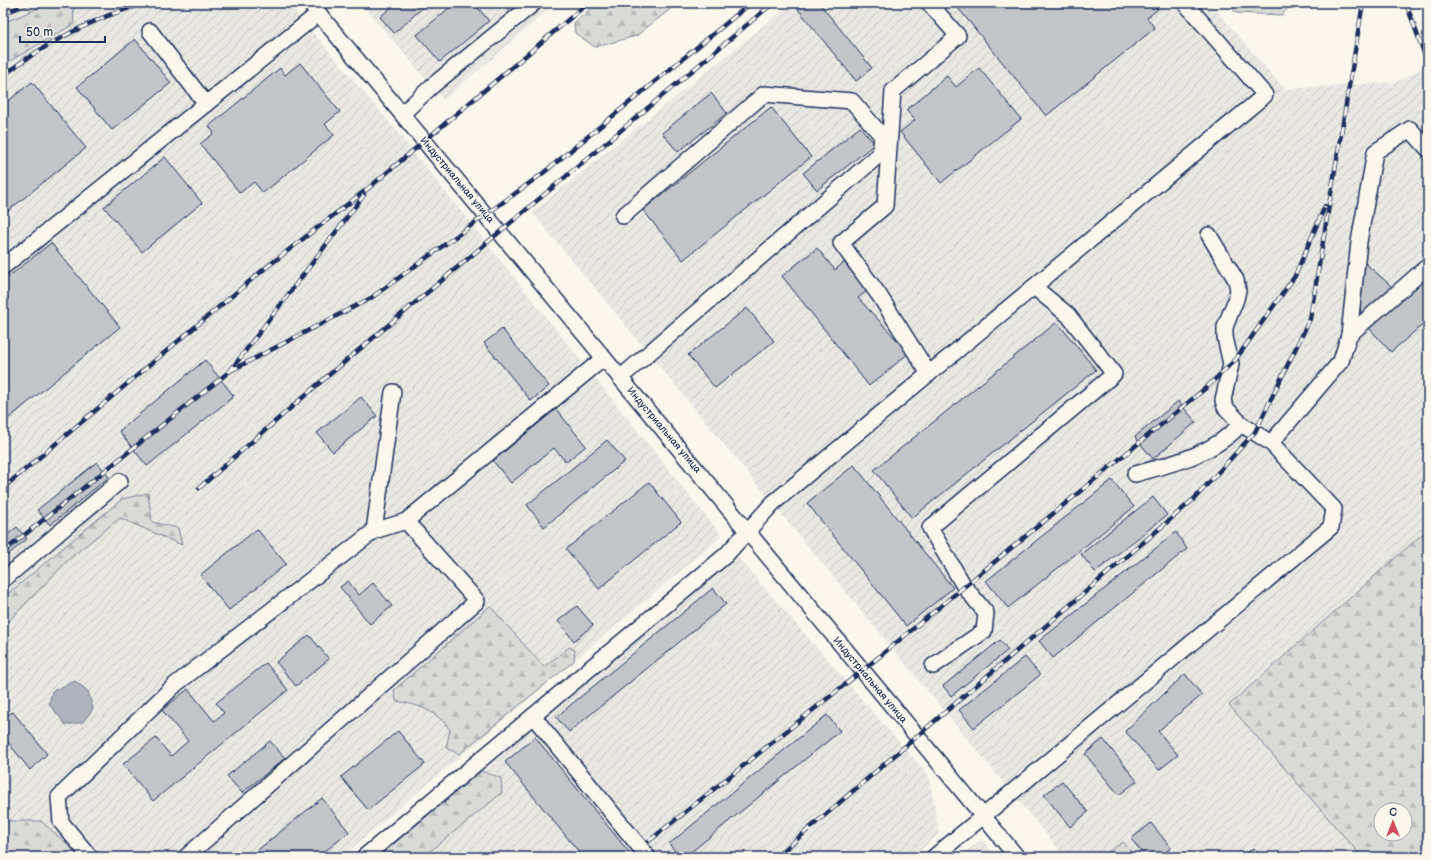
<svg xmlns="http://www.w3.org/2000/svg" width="1431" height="860" font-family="'Balsamiq Sans',sans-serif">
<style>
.industrial{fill:url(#industrial-furrows)}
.forest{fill:url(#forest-firs);stroke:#7a849a;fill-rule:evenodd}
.water{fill:#afb3bb;stroke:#747e96}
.building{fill:#c3c5c9;stroke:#1b2f5e}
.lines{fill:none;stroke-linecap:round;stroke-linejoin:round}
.minor-casing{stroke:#1b2f5e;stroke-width:18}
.minor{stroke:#fbf7ec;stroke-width:15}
.rail-casing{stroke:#1b2f5e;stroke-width:4.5}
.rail{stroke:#fbf7ec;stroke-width:3;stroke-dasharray:9;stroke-linecap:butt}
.labels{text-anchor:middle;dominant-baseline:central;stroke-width:3.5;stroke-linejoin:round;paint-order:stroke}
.street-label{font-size:10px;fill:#1b2f5e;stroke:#fbf7ec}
</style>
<defs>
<pattern id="industrial-furrows" width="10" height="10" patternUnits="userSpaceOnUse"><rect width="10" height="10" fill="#eae8e2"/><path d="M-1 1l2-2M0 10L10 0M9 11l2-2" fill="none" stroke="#c8c7c4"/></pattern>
<pattern id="forest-firs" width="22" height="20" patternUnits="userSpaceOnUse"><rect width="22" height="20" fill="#dadad7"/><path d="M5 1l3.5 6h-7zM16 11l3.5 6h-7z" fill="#babbbb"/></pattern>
</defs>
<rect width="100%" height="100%" fill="#fbf7ec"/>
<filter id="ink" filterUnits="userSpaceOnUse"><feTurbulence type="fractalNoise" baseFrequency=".025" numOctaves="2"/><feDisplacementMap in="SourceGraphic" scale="8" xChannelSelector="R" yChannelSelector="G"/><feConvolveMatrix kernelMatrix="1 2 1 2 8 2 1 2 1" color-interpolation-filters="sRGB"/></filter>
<g filter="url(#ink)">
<g class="industrial">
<path d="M3,3H288L395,129L722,536L341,857H3Z"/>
<path d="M361,3H556L444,100Z"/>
<path d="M792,3H1210L1284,89L1396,82L1428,66V529L1229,705L1362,857H1136L1123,842L1101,857H1065L532,212Z"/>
<path d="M737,556L929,776L939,834L912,857H378Z"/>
<path d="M982,839L996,857H960L968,850Z"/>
</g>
<g class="forest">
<path d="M597,3H678L636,36L595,47L575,33L574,23Z"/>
<path d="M1228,3H1292L1282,15L1236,13Z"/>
<path d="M48,4H73L74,24L3,65V23Z"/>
<path d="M148,493L152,522L178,528L182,545L120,518L69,559L3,627V598L122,499Z"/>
<path d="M1428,529V857H1362L1229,705ZM1381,810H1405V834H1381Z"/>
<path d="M490,606L544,667L569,647L575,650L574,661L459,754L446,748L450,730C437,711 419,705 396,701L394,690Z"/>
<path d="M481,771L501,778L502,793L423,857H378Z"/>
<path d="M3,821H41L82,857H3Z"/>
<path d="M1123,842L1136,857H1101Z"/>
</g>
<path class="water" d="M75,681L88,691L93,709L83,722L66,725L49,704L52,691Z"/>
<g class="building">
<path d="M396,3H428L394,33L380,17Z"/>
<path d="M455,3H474L489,21L440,62L417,35Z"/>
<path d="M503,3H522L511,13Z"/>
<path d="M793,3H819L872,68L856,81Z"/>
<path d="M954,3H1153L1158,9L1147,18L1155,28L1046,116Z"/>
<path d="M135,39L171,83L112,130L77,87Z"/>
<path d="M300,63L340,112L325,124L334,135L263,193L254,182L240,193L200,144L214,133L209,126L280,68L285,75Z"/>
<path d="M979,68L1021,119L941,183L900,132L915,120L906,110L947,76L956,87Z"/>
<path d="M32,82L86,148L3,215V105Z"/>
<path d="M711,93L727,113L678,152L662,133Z"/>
<path d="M771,107L811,157L683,260L643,210Z"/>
<path d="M860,127L875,144L817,190L803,173Z"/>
<path d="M165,157L202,203L142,252L104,207Z"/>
<path d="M51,243L120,327L3,423V281Z"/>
<path d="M817,248L835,270L844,262L867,291L858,298L909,353L869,386L782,276Z"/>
<path d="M1364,262L1398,292L1428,266V279L1424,275L1364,322L1359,305Z"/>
<path d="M1425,280L1428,284V320L1391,352L1368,327Z"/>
<path d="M747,308L774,341L715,388L688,355Z"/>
<path d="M1057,322L1096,370L912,518L874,470Z"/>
<path d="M502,329L549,386L531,401L484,343Z"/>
<path d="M205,360L234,396L147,466L119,431Z"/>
<path d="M361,397L377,416L333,452L317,433Z"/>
<path d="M1178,401L1196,422L1153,459L1135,437Z"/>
<path d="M556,409L586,446L566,462L554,448L511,483L493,461Z"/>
<path d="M607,440L625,461L544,527L527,505Z"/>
<path d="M97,462L109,477L50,525L37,510Z"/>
<path d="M854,465L953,588L906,626L807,503Z"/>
<path d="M1112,480L1134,507L1008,608L986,581Z"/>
<path d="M649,482L681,522L599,589L566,549Z"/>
<path d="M1153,497L1167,515L1095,572L1081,554Z"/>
<path d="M17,527L27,539L3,559V538Z"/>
<path d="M257,529L286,564L229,610L200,575Z"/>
<path d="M1176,532L1187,549L1053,658L1039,641Z"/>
<path d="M348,581L359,595L373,583L392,606L370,624L340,587Z"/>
<path d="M713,588L726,604L569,732L556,717Z"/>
<path d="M577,606L593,625L574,641L558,621Z"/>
<path d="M309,635L329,659L296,686L276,662Z"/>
<path d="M1000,640L1008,650L951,696L943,686Z"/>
<path d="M1025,657L1040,675L974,728L959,710Z"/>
<path d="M266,663L288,690L153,801L123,764L156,738L171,756L188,741L162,710L188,689L214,721L224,713L216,703Z"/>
<path d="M1185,674L1202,695L1158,731L1178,755L1159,770L1125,731Z"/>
<path d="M13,712L47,754L30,770L3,736V717Z"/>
<path d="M827,715L840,731L685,857H680L669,844Z"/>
<path d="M398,731L425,764L368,810L341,777Z"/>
<path d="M535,737L633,857H583L505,762Z"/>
<path d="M1103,739L1137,781L1119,795L1085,754Z"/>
<path d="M270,741L285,758L242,793L227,776Z"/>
<path d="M1062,781L1088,812L1070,827L1044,795Z"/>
<path d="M322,798L349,832L318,857H249Z"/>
<path d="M1151,823L1171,848L1159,857H1146L1131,839Z"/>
<path d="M1254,848L1261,857H1242Z"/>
</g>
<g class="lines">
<defs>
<g id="minor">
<path d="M310,3L1017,857"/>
<path d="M150,31L206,104"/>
<path d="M402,114L432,86L534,3"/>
<path d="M3,267L319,13"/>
<path d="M1349,335L1359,242L1375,152L1410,129L1428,149"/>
<path d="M929,374L879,295L841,243L885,206L893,91L958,36L929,3"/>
<path d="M620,378L880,154L882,136L852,101L764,94L623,216"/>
<path d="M1271,443L1341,361L1349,335L1428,266"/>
<path d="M1135,474C1172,464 1214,454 1241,424"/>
<path d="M374,531L393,392"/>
<path d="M3,580L120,481"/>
<path d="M933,666L984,631L986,613L964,586L930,528L1114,374L1068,315L1034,287"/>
<path d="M533,716L648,857"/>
<path d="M90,857L61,822L59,797L176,684L374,531L406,521L604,358"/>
<path d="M186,857L477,601L406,521"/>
<path d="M364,857L726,555L773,503L1265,95L1185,3"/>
<path d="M934,857L1331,527L1334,509L1271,443L1241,424L1225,407L1223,400L1231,364L1225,337V327L1236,299L1238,290L1236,280L1209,235"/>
</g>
</defs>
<use href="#minor" class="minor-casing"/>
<use href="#minor" class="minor"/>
<defs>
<g id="rail">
<path d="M1406,3L1428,64"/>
<path d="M1177,5L1178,3"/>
<path d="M3,14L29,3"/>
<path d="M3,76C40,46 102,13 149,3"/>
<path d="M230,371L371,298L542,174L751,3"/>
<path d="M3,488L263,270L371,186L588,3"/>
<path d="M199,488L317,385L773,3"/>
<path d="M3,552L230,371L364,195"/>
<path d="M649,841L863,670L1207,387L1236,359L1295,276L1325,206"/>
<path d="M776,857L1194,499L1255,432L1310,319L1363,3"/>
</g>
</defs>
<use href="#rail" class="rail-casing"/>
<use href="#rail" class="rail"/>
</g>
</g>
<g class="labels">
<g class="street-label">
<text transform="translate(457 180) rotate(50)">Индустриальная улица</text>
<text transform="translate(664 430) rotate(50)">Индустриальная улица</text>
<text transform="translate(870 680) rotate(50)">Индустриальная улица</text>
</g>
</g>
<rect width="1431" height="860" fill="none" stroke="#fbf7ec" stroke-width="16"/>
<rect x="8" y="8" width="1415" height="844" fill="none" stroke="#1b2f5e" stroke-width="1.5" filter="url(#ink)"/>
<g transform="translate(1393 822)"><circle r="19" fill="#fbf7ec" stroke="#a1a7b3"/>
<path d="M0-3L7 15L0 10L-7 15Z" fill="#d1495b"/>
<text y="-6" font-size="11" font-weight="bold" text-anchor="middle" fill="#1b2f5e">С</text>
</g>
<path d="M20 36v6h85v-6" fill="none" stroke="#1b2f5e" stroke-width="2"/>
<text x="26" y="36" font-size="12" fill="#1b2f5e" stroke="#fbf7ec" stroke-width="3" paint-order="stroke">50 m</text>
</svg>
